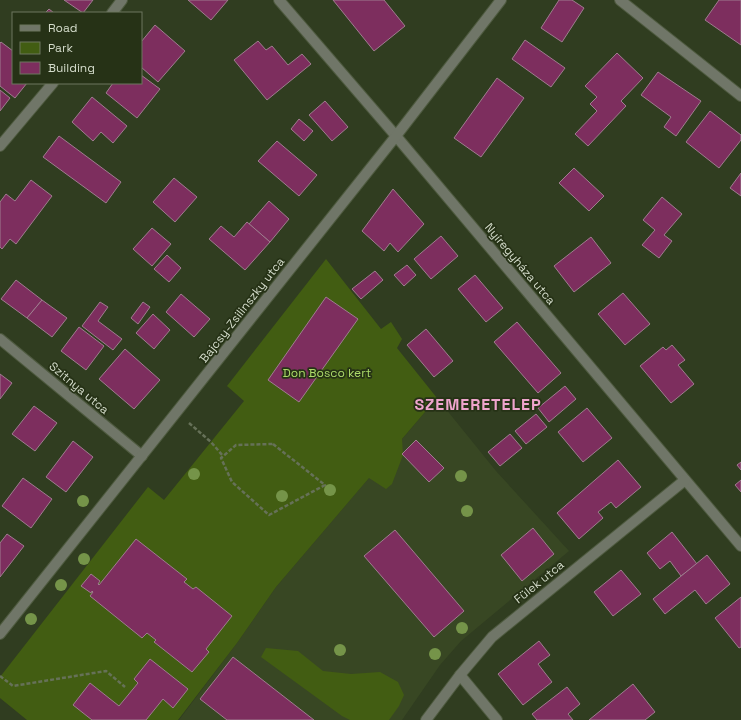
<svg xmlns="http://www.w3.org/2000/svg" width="741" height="720" font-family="'Space Grotesk',sans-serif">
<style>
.built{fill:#384723}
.green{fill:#425d12}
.building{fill:#7d2e5e;stroke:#9f7d8f}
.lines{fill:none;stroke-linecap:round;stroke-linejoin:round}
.minor-casing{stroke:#4e5a3f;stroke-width:12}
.path{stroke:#667158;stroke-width:2.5;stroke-dasharray:4 2;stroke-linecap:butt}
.minor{stroke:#707668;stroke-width:10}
.tree{fill:#759449}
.labels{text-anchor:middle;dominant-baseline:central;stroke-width:3.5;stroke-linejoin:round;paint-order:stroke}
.street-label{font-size:12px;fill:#d4dccb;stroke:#263216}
.park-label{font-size:12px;fill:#addc6a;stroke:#263216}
.district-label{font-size:16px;font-weight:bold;letter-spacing:1px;fill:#efa5cd;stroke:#263216}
</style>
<rect width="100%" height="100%" fill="#303d20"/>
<path class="built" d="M437,398L496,471L569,551L461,641L440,665L402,720H179L237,643L276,587Z"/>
<g class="green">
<path d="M326,259L381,329L391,322L402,339L397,348L437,398L402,439L403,455L392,484L386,489L369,478L276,587L237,643L178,720H27L0,698V677L148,487L164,500L244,401L227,386Z"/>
<path d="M266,648L298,651L323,671L351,674L380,672L398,682L404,695L399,706L389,720H350L342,716L261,657Z"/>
</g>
<g class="building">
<path d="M64,0H93L83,13Z"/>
<path d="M188,0H228L211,20Z"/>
<path d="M333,0H384L405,26L374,51Z"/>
<path d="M559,0H572L584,8L562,42L541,28Z"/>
<path d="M719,0H741V45L705,20Z"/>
<path d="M49,9L54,13H45Z"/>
<path d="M155,25L185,51L158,82L141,67V42Z"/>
<path d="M525,40L565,68L551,87L512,59Z"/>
<path d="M258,41L266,50L272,46L288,65L302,54L311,64L267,100L234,60Z"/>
<path d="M1,42L13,51V83H27L15,98L0,86V43Z"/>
<path d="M617,53L643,78L621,101L626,106L588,146L575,134L597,111L590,104L597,97L585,86Z"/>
<path d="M658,72L701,101L676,136L664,127L671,117L641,95Z"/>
<path d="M141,75L160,89L137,118L106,93L113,83H141Z"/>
<path d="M497,78L524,98L481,157L454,138Z"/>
<path d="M0,90L10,98L0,111Z"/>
<path d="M92,97L127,126L113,143L101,132L93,141L72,122Z"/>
<path d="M325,101L348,127L332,141L309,115Z"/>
<path d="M710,111L741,135V140L719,168L686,142Z"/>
<path d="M299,119L313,131L304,141L291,129Z"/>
<path d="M59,136L121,182L106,203L43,157Z"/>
<path d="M277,141L317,175L299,196L258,161Z"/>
<path d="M574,168L604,196L589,211L559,183Z"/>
<path d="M741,173V196L730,188Z"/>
<path d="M174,178L197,197L175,222L153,202Z"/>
<path d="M31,180L52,196L16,244L10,239L2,249L0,247V202L6,194L15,201Z"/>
<path d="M393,189L424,224L398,252L390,243L384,251L362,231Z"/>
<path d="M662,197L682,214L664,235L672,241L659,258L642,245L655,230L643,220Z"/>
<path d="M269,201L289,219L270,242L249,224Z"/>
<path d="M247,222L270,242L245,270L209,239L221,226L234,237Z"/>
<path d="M152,228L171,244L152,266L133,249Z"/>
<path d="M441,236L458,256L431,279L414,259Z"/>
<path d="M591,237L611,263L574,292L554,266Z"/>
<path d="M167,255L181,268L169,282L154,269Z"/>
<path d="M407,265L416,275L404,286L394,275Z"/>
<path d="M375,271L383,280L361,299L352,289Z"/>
<path d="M475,275L503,308L486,322L458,289Z"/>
<path d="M16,280L42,300L27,318L1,299Z"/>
<path d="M623,293L650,324L625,345L598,314Z"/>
<path d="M181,294L210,319L194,337L166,312Z"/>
<path d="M326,297L358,319L299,402L268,380Z"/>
<path d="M42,300L67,318L52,337L27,318Z"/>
<path d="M100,302L108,307L98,321L122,339L113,350L82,326Z"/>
<path d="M143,302L150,307L138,324L131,318Z"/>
<path d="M153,314L170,330L154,349L136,333Z"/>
<path d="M517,322L561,373L538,393L494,342Z"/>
<path d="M79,327L104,346L86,370L61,351Z"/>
<path d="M426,329L453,361L434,377L407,345Z"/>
<path d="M672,345L685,360L678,365L694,384L671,403L640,366L663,347L666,350Z"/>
<path d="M125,349L160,380L134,409L99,379Z"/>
<path d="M0,374L12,383L0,399Z"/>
<path d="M565,386L576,399L549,422L538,408Z"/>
<path d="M34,406L57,423L35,451L12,434Z"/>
<path d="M587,408L612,438L583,462L558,432Z"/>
<path d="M536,414L547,427L526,444L515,431Z"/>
<path d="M510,434L522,448L500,466L488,452Z"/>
<path d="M416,440L444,468L429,482L402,454Z"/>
<path d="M73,441L93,457L66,492L46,477Z"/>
<path d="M618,460L641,487L616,508L611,502L598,512L603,518L579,539L557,513Z"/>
<path d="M741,462V470L737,465Z"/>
<path d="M23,478L52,499L31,528L2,506Z"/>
<path d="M741,480V492L735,485Z"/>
<path d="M533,528L554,554L522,581L501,555Z"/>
<path d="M395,530L464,611L434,637L364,556Z"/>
<path d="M672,532L697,564L681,576L670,561L660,569L647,553Z"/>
<path d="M7,534L24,546L0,577V543Z"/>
<path d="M136,539L187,579L184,582L193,589L196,587L232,616L206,649L209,652L192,672L154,642L156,640L147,633L142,638L90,596L93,592L92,591L91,593L81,586L91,574L100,581L98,584L99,585Z"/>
<path d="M707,555L730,584L706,604L695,590L665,614L653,599Z"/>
<path d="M621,570L641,594L613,616L594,592Z"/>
<path d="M741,597V647L739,648L715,618Z"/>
<path d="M539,641L550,655L538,664L552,682L523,705L498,674Z"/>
<path d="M233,657L314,720H227L200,699Z"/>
<path d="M150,659L188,689L173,708L163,699L146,720H92L73,705L90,683L119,706L138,683L134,679Z"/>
<path d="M633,684L655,712L645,720H589Z"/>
<path d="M567,687L580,704L568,714L573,720H537L532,714Z"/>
</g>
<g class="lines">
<defs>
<g id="minor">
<path d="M279,0L396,136L741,546"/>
<path d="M620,0L741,96"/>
<path d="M112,13L122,0"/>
<path d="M0,146L53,83"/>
<path d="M0,339L142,456"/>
<path d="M0,634L396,136L501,0"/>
<path d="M460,675L497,720"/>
<path d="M426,720L460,675L492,637L685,480"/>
</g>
</defs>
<use href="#minor" class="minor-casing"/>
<g class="path">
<path d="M189,423L211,442L223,456"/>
<path d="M273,444L325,485L269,515L232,482L221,458L236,445Z"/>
<path d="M0,676L13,686L106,671L125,687"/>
</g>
<use href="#minor" class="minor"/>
</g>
<g class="tree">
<circle cx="194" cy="474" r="6"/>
<circle cx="461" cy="476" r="6"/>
<circle cx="330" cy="490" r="6"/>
<circle cx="282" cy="496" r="6"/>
<circle cx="83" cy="501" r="6"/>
<circle cx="467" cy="511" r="6"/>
<circle cx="84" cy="559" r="6"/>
<circle cx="61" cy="585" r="6"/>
<circle cx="31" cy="619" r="6"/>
<circle cx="462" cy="628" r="6"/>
<circle cx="340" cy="650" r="6"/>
<circle cx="435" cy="654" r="6"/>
</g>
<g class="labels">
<g class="street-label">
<text transform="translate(520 264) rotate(50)">Nyíregyháza utca</text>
<text transform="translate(242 310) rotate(-52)">Bajcsy-Zsilinszky utca</text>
<text transform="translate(79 388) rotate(40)">Szitnya utca</text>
<text transform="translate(539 582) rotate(-39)">Fülek utca</text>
</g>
<g class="park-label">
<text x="327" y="373">Don Bosco kert</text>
</g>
<g class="district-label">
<text x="478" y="404">SZEMERETELEP</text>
</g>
</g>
<rect x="12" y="12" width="130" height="72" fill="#263216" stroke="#6c765e"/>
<rect x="20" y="25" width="20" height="6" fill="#707668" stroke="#6c765e"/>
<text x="48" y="32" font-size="12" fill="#d4dccb">Road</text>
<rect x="20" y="42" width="20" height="12" fill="#425d12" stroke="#6c765e"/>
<text x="48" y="52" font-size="12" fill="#d4dccb">Park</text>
<rect x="20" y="62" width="20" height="12" fill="#7d2e5e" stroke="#6c765e"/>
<text x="48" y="72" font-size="12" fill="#d4dccb">Building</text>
</svg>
